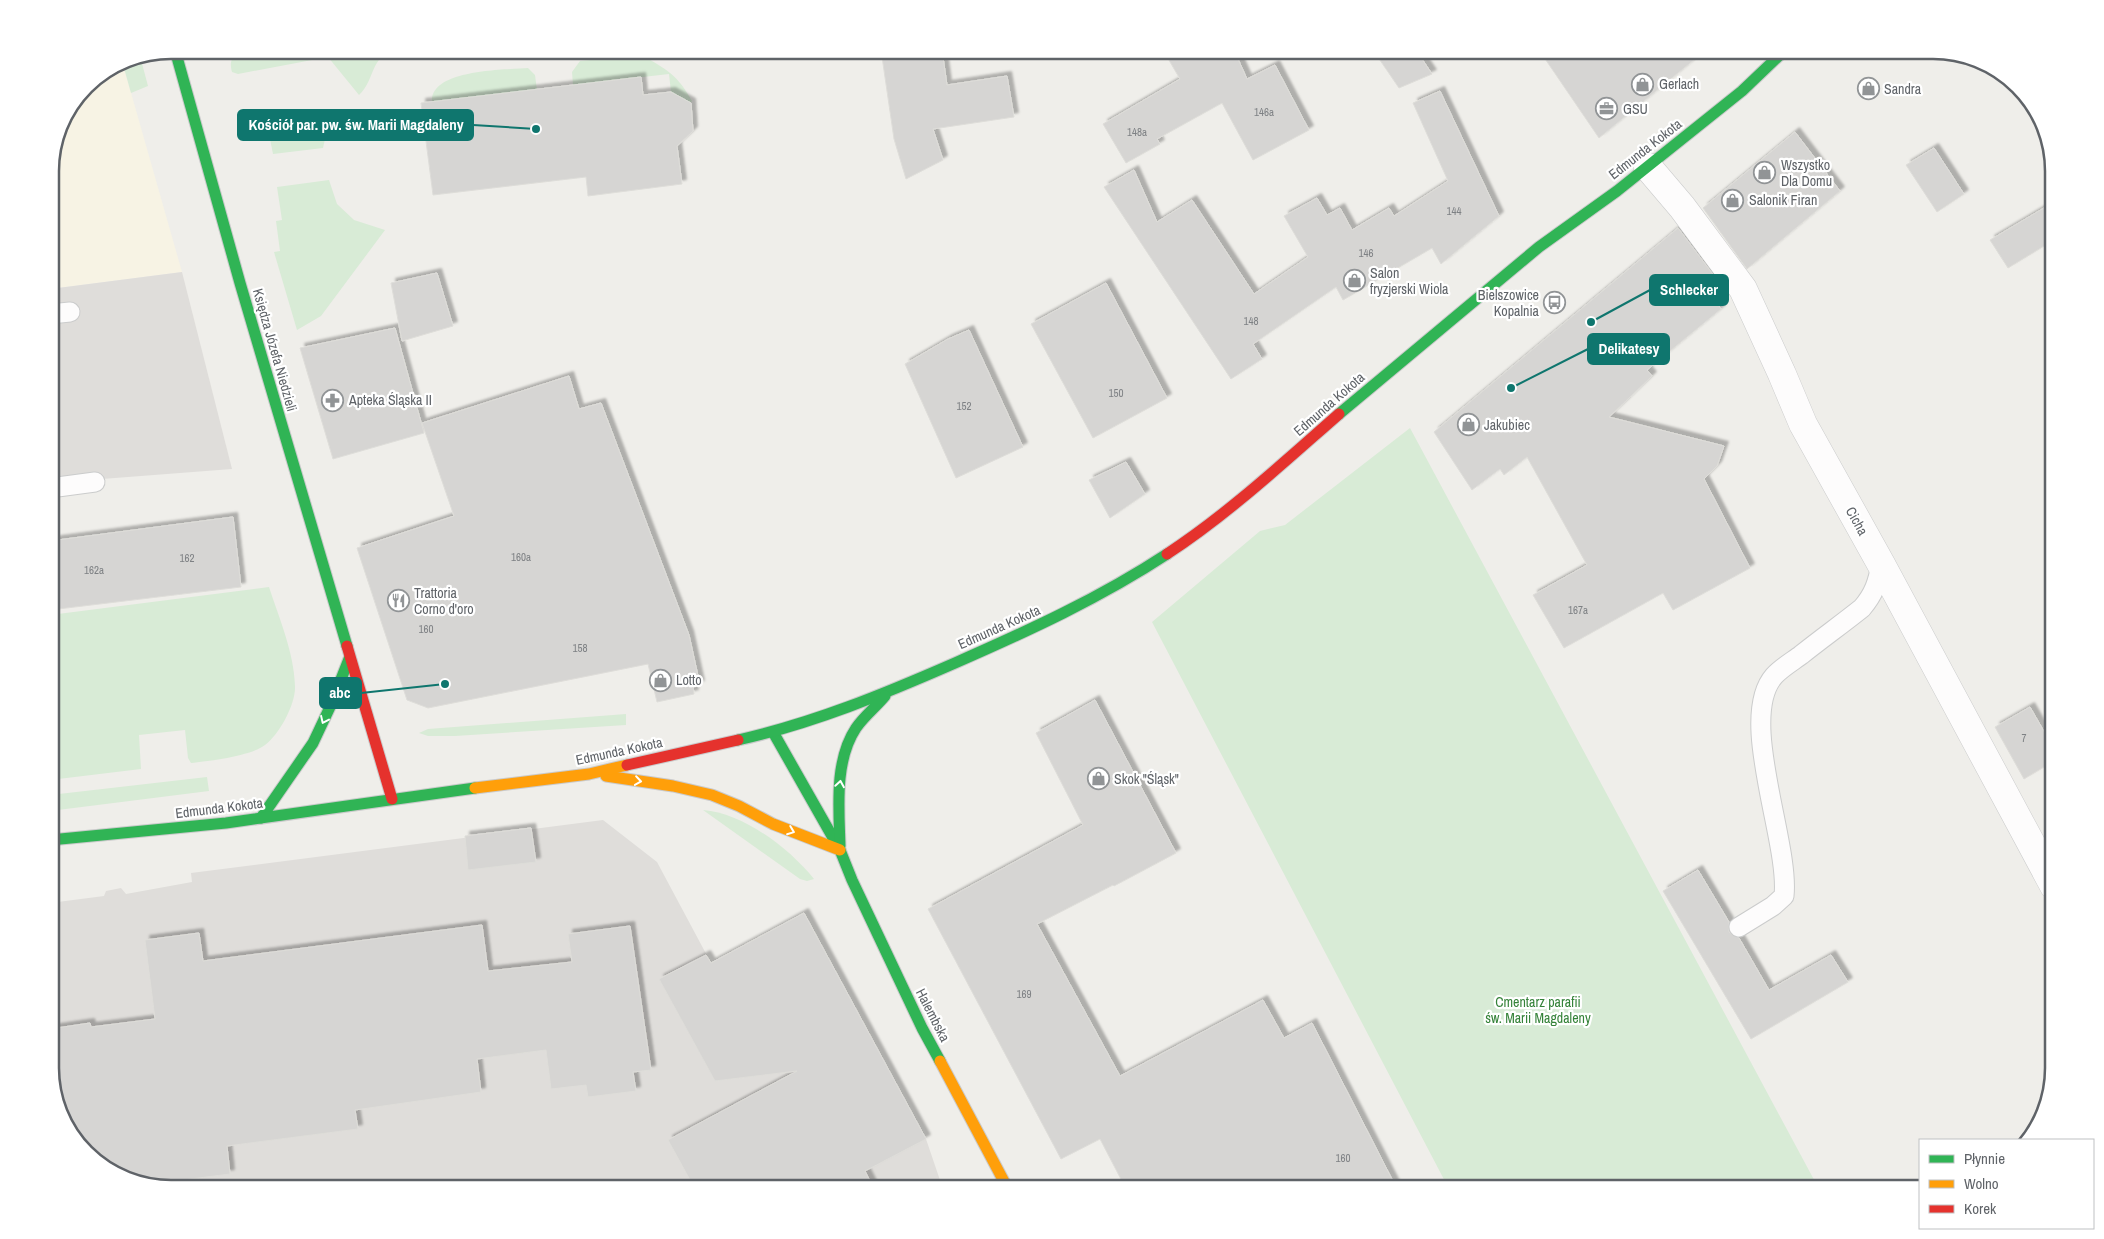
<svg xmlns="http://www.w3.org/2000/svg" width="2104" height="1239" font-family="'Archivo Narrow',sans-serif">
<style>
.commercial{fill:#f7f3e4}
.industrial{fill:#dfddda}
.green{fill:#d8ebd6}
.building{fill:#d6d5d3;stroke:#deddd9;filter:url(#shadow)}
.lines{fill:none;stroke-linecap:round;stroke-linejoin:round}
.lane-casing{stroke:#cbcccc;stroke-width:21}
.street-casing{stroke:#cbcccc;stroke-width:29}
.fast-casing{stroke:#cacacb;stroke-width:13}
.slow-casing{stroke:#cacacb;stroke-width:13}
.jam-casing{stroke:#cacacb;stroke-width:13}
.lane{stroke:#fdfcfc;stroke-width:19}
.street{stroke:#fdfcfc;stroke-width:28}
.fast{stroke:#30b455;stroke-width:11}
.slow{stroke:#ff9f0a;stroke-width:11}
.jam{stroke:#e5322d;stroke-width:11}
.oneway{stroke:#fff}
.labels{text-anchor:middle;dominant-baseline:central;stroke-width:4.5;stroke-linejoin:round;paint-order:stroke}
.number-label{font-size:11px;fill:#7e8184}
.poi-label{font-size:14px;fill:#5f6368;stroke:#fff;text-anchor:start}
.street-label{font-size:14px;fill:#5f6368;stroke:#fff}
.park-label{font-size:14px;fill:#348238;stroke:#fff}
.rim{fill:none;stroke:#5f6368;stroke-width:2.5}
.leader{fill:none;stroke:#0f766e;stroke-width:2}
.callout-dot{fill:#0f766e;stroke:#fff;stroke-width:2}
.callout{fill:#0f766e;stroke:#0f766e;stroke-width:2}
.callout-label{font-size:15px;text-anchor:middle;font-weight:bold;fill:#fff}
</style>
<defs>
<filter id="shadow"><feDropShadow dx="4.5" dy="-4.5" stdDeviation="1" flood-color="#0004"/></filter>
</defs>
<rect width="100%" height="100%" fill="#efeeea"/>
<path class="commercial" d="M122,61L182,272L50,289V163L62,118L86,85Z"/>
<g class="industrial">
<path d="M182,272L232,469L50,483V289Z"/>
<path d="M603,820L657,862L711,963L804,913L926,1139L943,1189H171L110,1173L50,1076V903L104,896L106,891L121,888L126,894L192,882L191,873Z"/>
</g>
<g class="green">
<path d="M239,50H391C369,62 375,80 359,95L328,57L238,74L232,72C229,61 232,58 239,50Z"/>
<path d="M642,55C667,70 677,74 692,101L690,103L671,92L669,74L573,85L572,72L580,61Z"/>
<path d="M140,56L148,86L131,93L122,61Z"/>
<path d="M528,68L535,75L537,90L432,102C430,69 506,70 528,68Z"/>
<path d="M330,117L323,148L273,154L268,129Z"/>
<path d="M329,180L337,204L354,220L385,230L321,316L297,330L274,252L280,251L276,221L282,220L277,187Z"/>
<path d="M1410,428L1819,1189H1449L1152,622L1260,531L1285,525Z"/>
<path d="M269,587C279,618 294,652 295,686C296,704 279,735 265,745C251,756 210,761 191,763L188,758L185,730L139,735L141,769L50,780V615Z"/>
<path d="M626,714V725L455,736H428L419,733L428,729Z"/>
<path d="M207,777L209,791L50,811V795Z"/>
<path d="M703,810C743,813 789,848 814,879L807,881L800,879Z"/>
</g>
<g class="building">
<path d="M881,50H942L947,85L1007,76L1014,117L933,129L943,160L906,179L894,139Z"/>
<path d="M1163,50H1234L1247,79L1275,65L1309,130L1253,160L1222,103L1157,139L1160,144L1126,163L1103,124L1180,79Z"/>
<path d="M1373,50H1416L1432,74L1399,88Z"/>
<path d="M1539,50H1706L1599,138Z"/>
<path d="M641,77L643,95L671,92L691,103L693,131L677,146L682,184L588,196L586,177L433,195L421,103Z"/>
<path d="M1440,91L1499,216L1441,264L1432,248L1343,300L1336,287L1253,344L1262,359L1231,379L1104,187L1134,170L1157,222L1192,200L1254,294L1308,257L1284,216L1317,198L1327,215L1340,208L1352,230L1389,208L1394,216L1448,181L1413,103Z"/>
<path d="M1795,132L1840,191L1747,269L1703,208Z"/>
<path d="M1934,148L1964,194L1937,212L1906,165Z"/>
<path d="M2054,202V240L2008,268L1990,240Z"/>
<path d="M1678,228L1724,289L1713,298L1721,309L1647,370L1652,376L1609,417L1724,446L1717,466L1704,479L1750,568L1673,610L1663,593L1564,648L1533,595L1587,565L1527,457L1504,475L1500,469L1472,490L1434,432Z"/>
<path d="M437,273L453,326L402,341L391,283Z"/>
<path d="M1106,283L1167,398L1093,438L1031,324Z"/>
<path d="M395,328L424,433L333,459L300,348Z"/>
<path d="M969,330L1023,447L956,478L905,364L948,339Z"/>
<path d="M569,376L579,409L601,403L689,635L700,685L693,686L694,694L657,702L648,664L428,708L407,700L357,548L454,516L422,423Z"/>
<path d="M1126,462L1145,494L1110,518L1089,480Z"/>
<path d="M233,517L241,587L50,610V541Z"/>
<path d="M1095,700L1176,853L1114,886L1113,885L1037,924L1120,1076L1263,1000L1284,1038L1312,1023L1397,1189H1126L1100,1139L1061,1159L928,909L1083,825L1036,733Z"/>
<path d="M2030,707L2054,749V761L2024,779L1995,727Z"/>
<path d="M531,828L536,862L468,870L465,836Z"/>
<path d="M1698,870L1729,922V932L1739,938L1769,990L1831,955L1848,982L1751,1039L1663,891Z"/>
<path d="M804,913L926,1139L865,1171L874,1189H695L668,1140L797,1071L715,1081L659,979L706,955L711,963Z"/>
<path d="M482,925L488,971L572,962L568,934L630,926L651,1070L633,1072L636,1091L588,1097L586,1085L551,1089L546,1050L477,1059L481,1092L355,1110L358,1129L227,1146L230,1174L151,1184L110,1173L66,1129L50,1076V1029L90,1023L91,1027L155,1019L145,940L199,933L203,961Z"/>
</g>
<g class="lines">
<defs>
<g id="lane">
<path d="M50,314L70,312"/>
<path d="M50,488L95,482"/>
<path d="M1739,927L1773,906L1784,896C1790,842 1737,718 1774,676C1781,668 1793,661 1801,655C1821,639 1842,624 1862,608C1874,594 1878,582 1881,564"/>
</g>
<path id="street" d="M1648,167L1682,207L1743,289L1782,374L1803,424L1881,564L2054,886"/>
<g id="fast">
<path d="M175,50L240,283L347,646"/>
<path d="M1339,414L1539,247L1617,191L1742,91L1785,50"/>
<path d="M773,732L840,850L852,880L922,1028L940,1061"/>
<path d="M738,740C814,723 884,694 955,663C1028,631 1100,598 1167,554"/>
<path d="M261,818L313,743L330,707L349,659"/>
<path d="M50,840L226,823L475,788"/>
<path d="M840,846C839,809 834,761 856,728C864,716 876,707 885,696"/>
</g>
<g id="slow">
<path d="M606,776L673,786L712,795L739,806L773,824L840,850"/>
<path d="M475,788L589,774L627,765"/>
<path d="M940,1061L1008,1189"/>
</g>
<g id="jam">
<path d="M1167,554C1228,514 1283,463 1339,414"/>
<path d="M347,646L392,799"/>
<path d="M627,765L738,740"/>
</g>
</defs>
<use href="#lane" class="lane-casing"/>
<use href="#street" class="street-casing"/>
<use href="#fast" class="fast-casing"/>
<use href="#slow" class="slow-casing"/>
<use href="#jam" class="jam-casing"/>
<use href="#lane" class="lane"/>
<use href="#street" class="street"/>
<use href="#fast" class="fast"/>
<use href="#slow" class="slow"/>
<use href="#jam" class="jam"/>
</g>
<defs><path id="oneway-chevron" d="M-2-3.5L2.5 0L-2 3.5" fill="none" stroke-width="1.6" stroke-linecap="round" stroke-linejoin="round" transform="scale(1.25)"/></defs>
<g class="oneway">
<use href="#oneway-chevron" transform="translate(324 720) rotate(115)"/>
<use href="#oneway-chevron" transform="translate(638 781) rotate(8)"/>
<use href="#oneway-chevron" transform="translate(840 784) rotate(-81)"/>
<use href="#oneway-chevron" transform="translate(791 831) rotate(21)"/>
</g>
<defs>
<symbol id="shop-ring" viewBox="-11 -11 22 22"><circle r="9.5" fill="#fff" stroke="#919496" stroke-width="1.5"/><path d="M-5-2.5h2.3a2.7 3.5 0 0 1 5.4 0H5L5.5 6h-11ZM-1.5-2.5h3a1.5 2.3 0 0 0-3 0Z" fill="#919496"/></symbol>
<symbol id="office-ring" viewBox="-11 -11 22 22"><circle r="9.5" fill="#fff" stroke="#919496" stroke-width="1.5"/><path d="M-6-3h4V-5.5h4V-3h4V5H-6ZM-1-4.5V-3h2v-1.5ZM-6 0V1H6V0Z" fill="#919496"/></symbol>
<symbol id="bus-ring" viewBox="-11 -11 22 22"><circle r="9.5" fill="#fff" stroke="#919496" stroke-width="1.5"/><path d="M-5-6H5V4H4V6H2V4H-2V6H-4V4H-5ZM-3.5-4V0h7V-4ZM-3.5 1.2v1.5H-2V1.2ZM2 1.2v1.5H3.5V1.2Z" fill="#919496"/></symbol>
<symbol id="pharmacy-ring" viewBox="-11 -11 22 22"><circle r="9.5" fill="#fff" stroke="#919496" stroke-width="1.5"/><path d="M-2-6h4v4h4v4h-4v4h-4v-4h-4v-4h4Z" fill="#919496"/></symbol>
<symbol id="restaurant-ring" viewBox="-11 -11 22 22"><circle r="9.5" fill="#fff" stroke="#919496" stroke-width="1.5"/><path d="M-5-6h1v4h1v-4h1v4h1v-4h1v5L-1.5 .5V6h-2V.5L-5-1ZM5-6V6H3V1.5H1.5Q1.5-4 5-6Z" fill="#919496"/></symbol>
</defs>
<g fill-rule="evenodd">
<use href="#shop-ring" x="1630" y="72" width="25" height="25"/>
<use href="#shop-ring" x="1856" y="76" width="25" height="25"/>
<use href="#office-ring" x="1594" y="96" width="25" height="25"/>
<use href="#shop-ring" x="1752" y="160" width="25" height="25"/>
<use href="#shop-ring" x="1720" y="188" width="25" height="25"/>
<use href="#shop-ring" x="1342" y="268" width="25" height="25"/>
<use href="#bus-ring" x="1542" y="290" width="25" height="25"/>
<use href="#pharmacy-ring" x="320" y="388" width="25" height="25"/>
<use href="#shop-ring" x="1456" y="412" width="25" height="25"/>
<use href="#restaurant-ring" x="386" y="588" width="25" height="25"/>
<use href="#shop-ring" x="648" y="668" width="25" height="25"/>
<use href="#shop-ring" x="1086" y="766" width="25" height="25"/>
</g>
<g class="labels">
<g class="number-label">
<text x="1264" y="112">146a</text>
<text x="1137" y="132">148a</text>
<text x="1454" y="211">144</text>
<text x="1366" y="253">146</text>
<text x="1251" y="321">148</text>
<text x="1116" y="393">150</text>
<text x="964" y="406">152</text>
<text x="521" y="557">160a</text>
<text x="187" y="558">162</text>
<text x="94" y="570">162a</text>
<text x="1578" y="610">167a</text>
<text x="426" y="629">160</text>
<text x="580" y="648">158</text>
<text x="2024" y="738">7</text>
<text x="1024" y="994">169</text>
<text x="1343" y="1158">160</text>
</g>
<g class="poi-label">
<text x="1659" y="84">Gerlach</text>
<text x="1884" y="89">Sandra</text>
<text x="1623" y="109">GSU</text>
<text x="1781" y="165">Wszystko<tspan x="1781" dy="16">Dla Domu</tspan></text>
<text x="1749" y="200">Salonik Firan</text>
<text x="1370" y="273">Salon<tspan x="1370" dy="16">fryzjerski Wiola</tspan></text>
<text x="1539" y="295" text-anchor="end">Bielszowice<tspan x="1539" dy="16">Kopalnia</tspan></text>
<text x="349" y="400">Apteka Śląska II</text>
<text x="1484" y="425">Jakubiec</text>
<text x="414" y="593">Trattoria<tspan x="414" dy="16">Corno d'oro</tspan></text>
<text x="676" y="680">Lotto</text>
<text x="1114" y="779">Skok "Śląsk"</text>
</g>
<g class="street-label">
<text transform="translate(1645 149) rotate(-38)">Edmunda Kokota</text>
<text transform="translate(275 350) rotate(74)">Księdza Józefa Niedzieli</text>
<text transform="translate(1329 404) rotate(-41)">Edmunda Kokota</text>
<text transform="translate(1857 521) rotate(61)">Cicha</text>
<text transform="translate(999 627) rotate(-24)">Edmunda Kokota</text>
<text transform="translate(619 751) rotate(-12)">Edmunda Kokota</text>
<text transform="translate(219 808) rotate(-7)">Edmunda Kokota</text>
<text transform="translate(933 1015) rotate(63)">Halembska</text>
</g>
<g class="park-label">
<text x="1538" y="1002">Cmentarz parafii<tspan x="1538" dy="16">św. Marii Magdaleny</tspan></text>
</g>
</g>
<path d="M0 0H2104V1239H0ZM171 59H1933A112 112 0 0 1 2045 171V1068A112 112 0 0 1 1933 1180H171A112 112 0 0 1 59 1068V171A112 112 0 0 1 171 59Z" fill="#fff" fill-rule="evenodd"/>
<path class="rim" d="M171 59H1933A112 112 0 0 1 2045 171V1068A112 112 0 0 1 1933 1180H171A112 112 0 0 1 59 1068V171A112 112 0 0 1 171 59Z"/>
<path class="leader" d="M536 129L473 125M1591 322L1650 290M1511 388L1588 349M445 684L361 693"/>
<g class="callout-dot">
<circle cx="536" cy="129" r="5"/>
<circle cx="1591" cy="322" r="5"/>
<circle cx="1511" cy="388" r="5"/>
<circle cx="445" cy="684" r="5"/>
</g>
<g class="callout">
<rect x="238" y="110" width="235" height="30" rx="5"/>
<rect x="1650" y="275" width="78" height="30" rx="5"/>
<rect x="1588" y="334" width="81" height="30" rx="5"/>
<rect x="320" y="678" width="41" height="30" rx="5"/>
</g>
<g class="callout-label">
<text x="356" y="130">Kościół par. pw. św. Marii Magdaleny</text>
<text x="1689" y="295">Schlecker</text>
<text x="1629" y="354">Delikatesy</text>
<text x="340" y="698">abc</text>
</g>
<rect x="1919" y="1139" width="175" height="90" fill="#ffffff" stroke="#bfc1c3"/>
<rect x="1929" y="1155" width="25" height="8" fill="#30b455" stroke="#bfc1c3"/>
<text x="1964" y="1164" font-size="15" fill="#5f6368">Płynnie</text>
<rect x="1929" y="1180" width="25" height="8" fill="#ff9f0a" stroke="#bfc1c3"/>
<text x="1964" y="1189" font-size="15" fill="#5f6368">Wolno</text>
<rect x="1929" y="1205" width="25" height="8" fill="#e5322d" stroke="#bfc1c3"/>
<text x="1964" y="1214" font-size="15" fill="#5f6368">Korek</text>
</svg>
